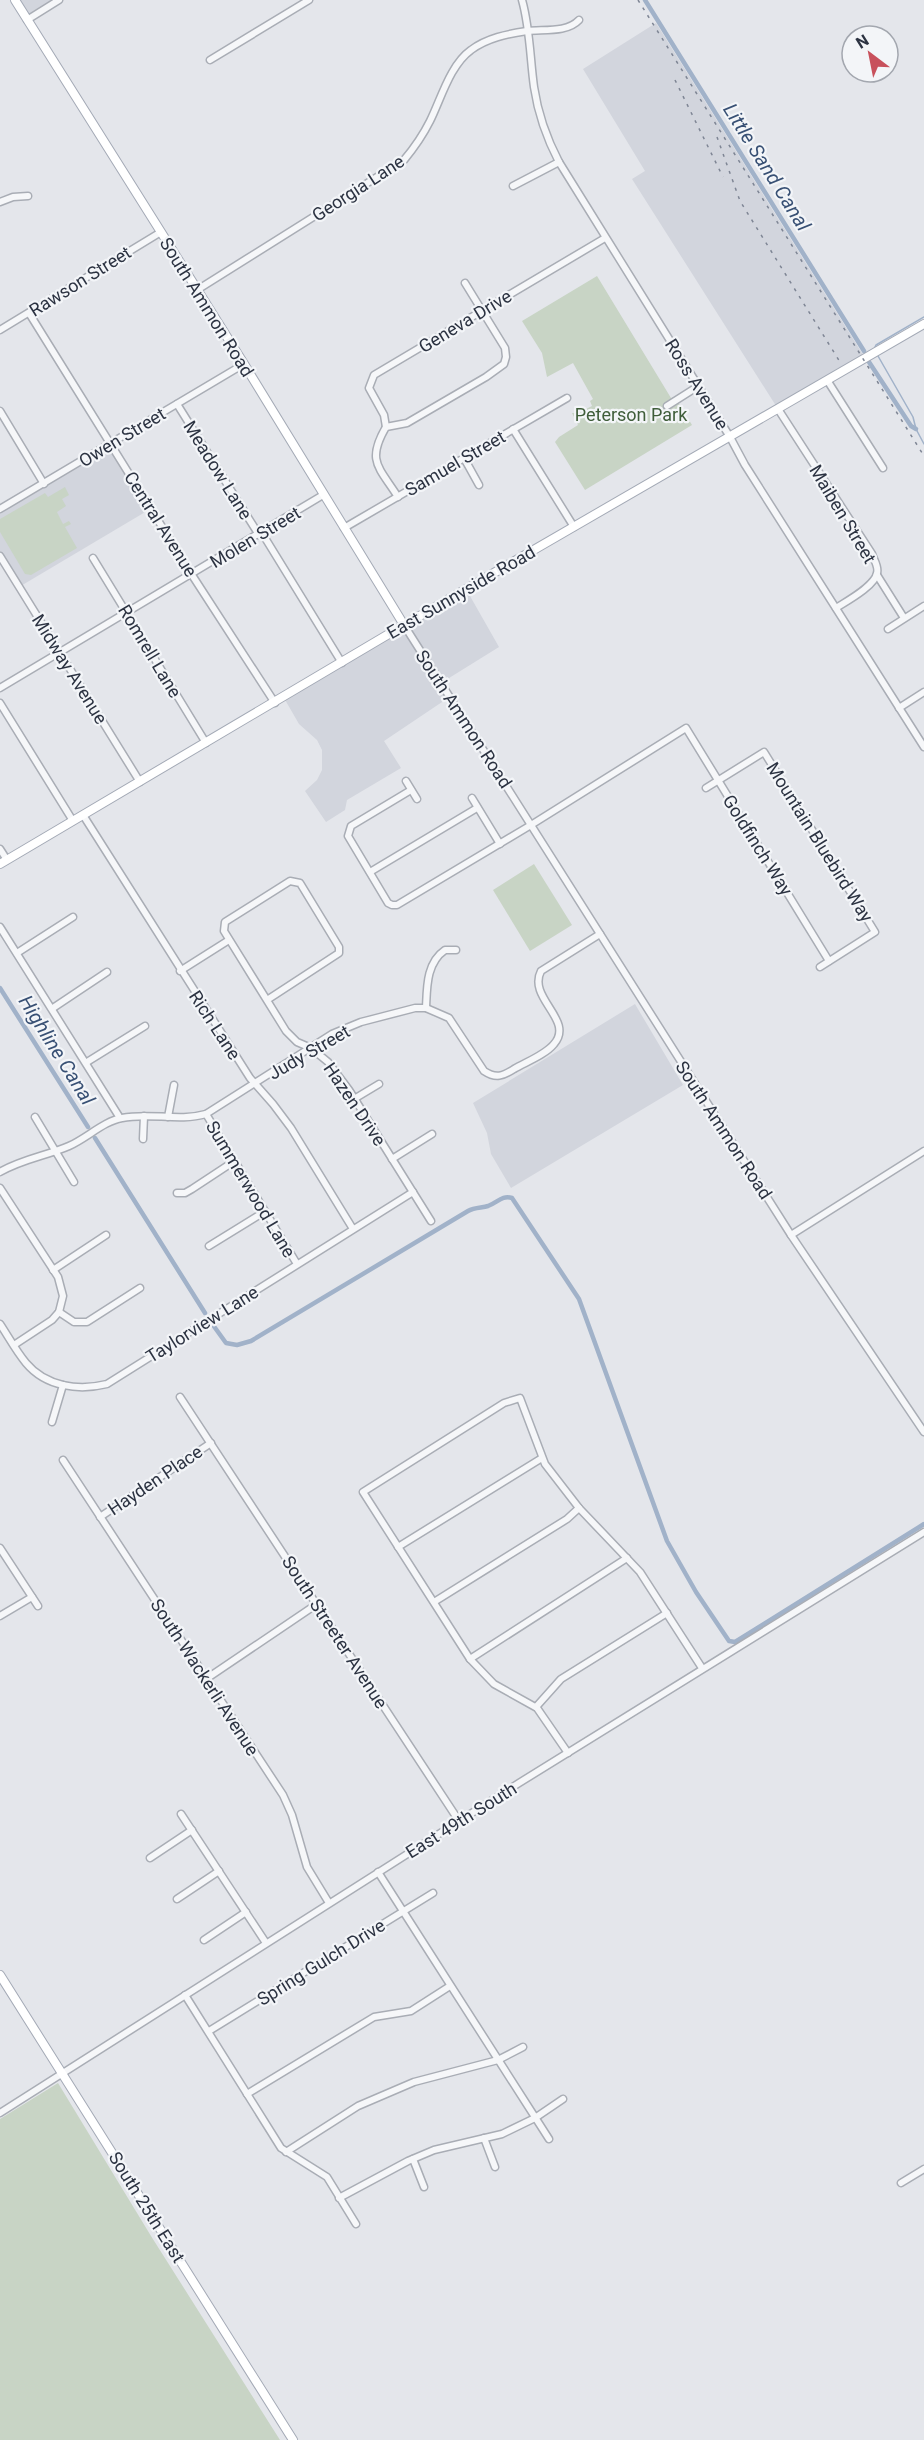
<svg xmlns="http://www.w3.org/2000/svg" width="924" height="2440" font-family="Roboto,sans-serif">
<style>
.built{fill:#d2d5dd}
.green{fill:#c8d4c5}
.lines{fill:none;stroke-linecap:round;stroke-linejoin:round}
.stream{stroke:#a1b2c9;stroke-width:1.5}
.canal{stroke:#a1b2c9;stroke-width:4.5}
.minor-casing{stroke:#a9adb5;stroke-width:9}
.major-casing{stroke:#a4aab6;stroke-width:10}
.minor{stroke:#f6f7f9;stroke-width:6}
.major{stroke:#fff;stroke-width:8}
.rail{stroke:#7e8594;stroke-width:1.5;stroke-dasharray:3 6;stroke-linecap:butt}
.labels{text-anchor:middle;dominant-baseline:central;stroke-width:4.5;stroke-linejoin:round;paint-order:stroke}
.street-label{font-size:18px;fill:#2c3342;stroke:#f3f5f8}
.park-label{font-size:18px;fill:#3f5d3a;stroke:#f3f5f8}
.water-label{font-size:20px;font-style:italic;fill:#385074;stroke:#f3f5f8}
</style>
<rect width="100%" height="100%" fill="#e4e6eb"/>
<g class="built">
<path d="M15,0H59L27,20Z"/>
<path d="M656,23L865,358L778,409L632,179L645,171L583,69Z"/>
<path d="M110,444L152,508L19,587L0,556V509Z"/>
<path d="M466,589L499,647L441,683L448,698L384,741L401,768L347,800L345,810L326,822L305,791L317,780L322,770V750L317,740L299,724L284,698Z"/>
<path d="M635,1004L683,1085L511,1188L491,1154L487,1133L473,1103Z"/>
</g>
<g class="green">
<path d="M597,276L671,398L675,397L692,425L585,490L555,442L559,437L578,425L572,413H578L592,406L590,401L593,399L573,363L547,377L542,353L522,321Z"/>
<path d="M65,487L69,495L62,499L66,506L57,512L63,524L69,521L71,524L65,527L77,548L31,575L25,574L0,532V519L45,493L48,497Z"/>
<path d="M534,864L572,925L530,951L493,890Z"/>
<path d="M58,2083L151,2236L280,2440H0V2119Z"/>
</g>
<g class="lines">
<g class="stream">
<path d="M874,349L876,345L924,317"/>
<path d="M878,356L913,417L916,429L924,444"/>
</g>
<g class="canal">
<path d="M645,0L864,351"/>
<path d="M869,362L911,426L916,429"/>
<path d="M0,988L88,1127"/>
<path d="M95,1138L205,1313"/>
<path d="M213,1325L226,1343L237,1345L251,1341L468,1211C475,1207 482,1208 488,1206C498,1202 502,1195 512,1198L579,1299L667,1541L696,1592L729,1641L735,1642L924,1524"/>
</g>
<defs>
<g id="minor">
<path d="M522,0C530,28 530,58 534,87C538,114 547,139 559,162L730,437L745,465L924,747"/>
<path d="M27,20L59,0"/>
<path d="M210,60L309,0"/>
<path d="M513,186L559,162"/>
<path d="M0,202L13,197L28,196"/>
<path d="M197,290L404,160C414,148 423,135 430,121C441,99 450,65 471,50C487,38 507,34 527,31C543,29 567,33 579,20"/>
<path d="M29,313L192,575L275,703"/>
<path d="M0,330L161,232"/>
<path d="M827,380L883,468"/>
<path d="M177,404L259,535"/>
<path d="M667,406L697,387"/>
<path d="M778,409L872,554C874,560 879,567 877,573C875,586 847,601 836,608"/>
<path d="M0,411L44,484"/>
<path d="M386,427L384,415L369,388L374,375L605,238"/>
<path d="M513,429L574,527"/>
<path d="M464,458L479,485"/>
<path d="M398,497C379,467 366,461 386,427L407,423L486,377L504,364L506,357L505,348L465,283"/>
<path d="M0,509L244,364"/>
<path d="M344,528L567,398"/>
<path d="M262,533L342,663"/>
<path d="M0,556L140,782"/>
<path d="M93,558L206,743"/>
<path d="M877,575L904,618"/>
<path d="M404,625L791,1235L924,1432"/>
<path d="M888,629L924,606"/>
<path d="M0,688L323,495"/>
<path d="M0,703L73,821"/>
<path d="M899,708L924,692"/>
<path d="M406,781L417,799"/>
<path d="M706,788L764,752L875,932L820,967"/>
<path d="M411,790L351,826L348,836L388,903L392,905H397L531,825L686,728L829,961"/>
<path d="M472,798L500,844"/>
<path d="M83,815L250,1078L273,1104L291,1128L353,1229"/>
<path d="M0,849L7,860"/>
<path d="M370,872L477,808"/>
<path d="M0,927L120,1118"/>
<path d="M17,953L73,917"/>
<path d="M180,971L229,940"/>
<path d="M267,1000L339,953V947L300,883L290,881L225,922L224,931L286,1031L297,1042L311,1048L328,1062L349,1090L431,1221"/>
<path d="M53,1008L107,972"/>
<path d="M426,1008C427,988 426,963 445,950H456"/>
<path d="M87,1062L145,1026"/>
<path d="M354,1099L379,1084"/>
<path d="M206,1114L297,1264"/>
<path d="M35,1117L74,1182"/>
<path d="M168,1117L174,1085"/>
<path d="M143,1139L144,1116"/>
<path d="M392,1159L432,1134"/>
<path d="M0,1172C22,1159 46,1156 69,1146C87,1138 104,1121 122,1118C150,1112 178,1122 206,1114L332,1034L361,1022L415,1008H426L449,1018L484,1071C496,1079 503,1076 514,1069C526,1062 545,1055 554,1044C575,1020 527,998 541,971L600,934"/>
<path d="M0,1188L58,1277L63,1296L59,1312L52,1320L14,1345"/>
<path d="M177,1193H185L192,1189L233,1162"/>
<path d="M791,1235L924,1151"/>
<path d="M209,1246L264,1212"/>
<path d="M53,1270L106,1235"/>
<path d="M59,1312L74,1322H87L140,1288"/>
<path d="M0,1324C8,1336 16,1351 26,1363C46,1387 79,1391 107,1384L413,1192"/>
<path d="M180,1397L459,1821"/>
<path d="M52,1422L63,1385"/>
<path d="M63,1460L283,1795L292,1815L307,1867L329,1903"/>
<path d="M100,1517L211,1443"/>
<path d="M398,1547L542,1458"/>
<path d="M0,1548L38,1606"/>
<path d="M434,1602L567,1519L579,1508"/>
<path d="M0,1616L32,1597"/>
<path d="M470,1659L627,1558"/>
<path d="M206,1679L317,1604"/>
<path d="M536,1707L561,1679L667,1613"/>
<path d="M568,1753L537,1708L494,1684L470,1659L363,1492L504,1403L520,1398L545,1464L579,1508L640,1572L702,1668"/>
<path d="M181,1814L266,1943"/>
<path d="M150,1858L192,1830"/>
<path d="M378,1872L549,2139"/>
<path d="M177,1899L219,1871"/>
<path d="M204,1940L246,1912"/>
<path d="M185,1995L281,2148L327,2177L356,2224"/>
<path d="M209,2031L433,1893"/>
<path d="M247,2094L374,2017L411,2011L450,1986"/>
<path d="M0,2113L519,1783L924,1532"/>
<path d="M484,2138L495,2167"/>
<path d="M286,2152L358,2106L414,2082L498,2060L523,2047"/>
<path d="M413,2159L424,2187"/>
<path d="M901,2183L924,2169"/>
<path d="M339,2198L408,2161L434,2150L502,2134L535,2118L563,2099"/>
</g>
<g id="major">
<path d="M15,0L244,364L404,625"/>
<path d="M0,864L404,625L924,324"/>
<path d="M0,1975L293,2440"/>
</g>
</defs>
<use href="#minor" class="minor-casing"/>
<use href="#major" class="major-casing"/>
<use href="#minor" class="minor"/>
<use href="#major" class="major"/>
<g class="rail">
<path d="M638,0L924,456"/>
<path d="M675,80L723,177"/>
<path d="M717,137L740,201L840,362"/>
</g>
</g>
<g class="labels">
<g class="street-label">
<text transform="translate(358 188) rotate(-33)">Georgia Lane</text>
<text transform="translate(80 281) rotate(-32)">Rawson Street</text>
<text transform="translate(207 307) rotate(58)">South Ammon Road</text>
<text transform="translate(465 321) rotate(-31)">Geneva Drive</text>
<text transform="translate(697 384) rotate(58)">Ross Avenue</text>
<text transform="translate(122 437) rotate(-31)">Owen Street</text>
<text transform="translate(455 463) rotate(-30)">Samuel Street</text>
<text transform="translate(218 470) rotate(58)">Meadow Lane</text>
<text transform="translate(843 514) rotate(59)">Maiben Street</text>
<text transform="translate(161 524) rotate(58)">Central Avenue</text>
<text transform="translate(255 537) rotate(-31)">Molen Street</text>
<text transform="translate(461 592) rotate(-30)">East Sunnyside Road</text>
<text transform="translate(150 651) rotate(59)">Romrell Lane</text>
<text transform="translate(70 669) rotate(58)">Midway Avenue</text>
<text transform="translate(464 719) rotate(57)">South Ammon Road</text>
<text transform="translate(820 842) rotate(58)">Mountain Bluebird Way</text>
<text transform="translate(758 845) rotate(58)">Goldfinch Way</text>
<text transform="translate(215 1025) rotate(57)">Rich Lane</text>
<text transform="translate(309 1052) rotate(-30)">Judy Street</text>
<text transform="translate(355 1104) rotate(56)">Hazen Drive</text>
<text transform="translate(724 1130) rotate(57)">South Ammon Road</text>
<text transform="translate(251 1189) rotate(59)">Summerwood Lane</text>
<text transform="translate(202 1324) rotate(-32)">Taylorview Lane</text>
<text transform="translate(155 1480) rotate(-34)">Hayden Place</text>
<text transform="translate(335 1632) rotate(57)">South Streeter Avenue</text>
<text transform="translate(205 1677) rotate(57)">South Wackerli Avenue</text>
<text transform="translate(461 1820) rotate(-32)">East 49th South</text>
<text transform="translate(321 1962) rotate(-32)">Spring Gulch Drive</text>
<text transform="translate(147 2207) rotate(58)">South 25th East</text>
</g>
<g class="park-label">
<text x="631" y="414">Peterson Park</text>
</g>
<g class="water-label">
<text transform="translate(767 167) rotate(58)">Little Sand Canal</text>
<text transform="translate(57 1050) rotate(58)">Highline Canal</text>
</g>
</g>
<g transform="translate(870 54) rotate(328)"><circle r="28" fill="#f3f5f8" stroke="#a3a7af" stroke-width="1.5"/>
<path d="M0-4.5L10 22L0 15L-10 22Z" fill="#c8515c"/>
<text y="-9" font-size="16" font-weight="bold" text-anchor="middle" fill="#2c3342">N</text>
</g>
</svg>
